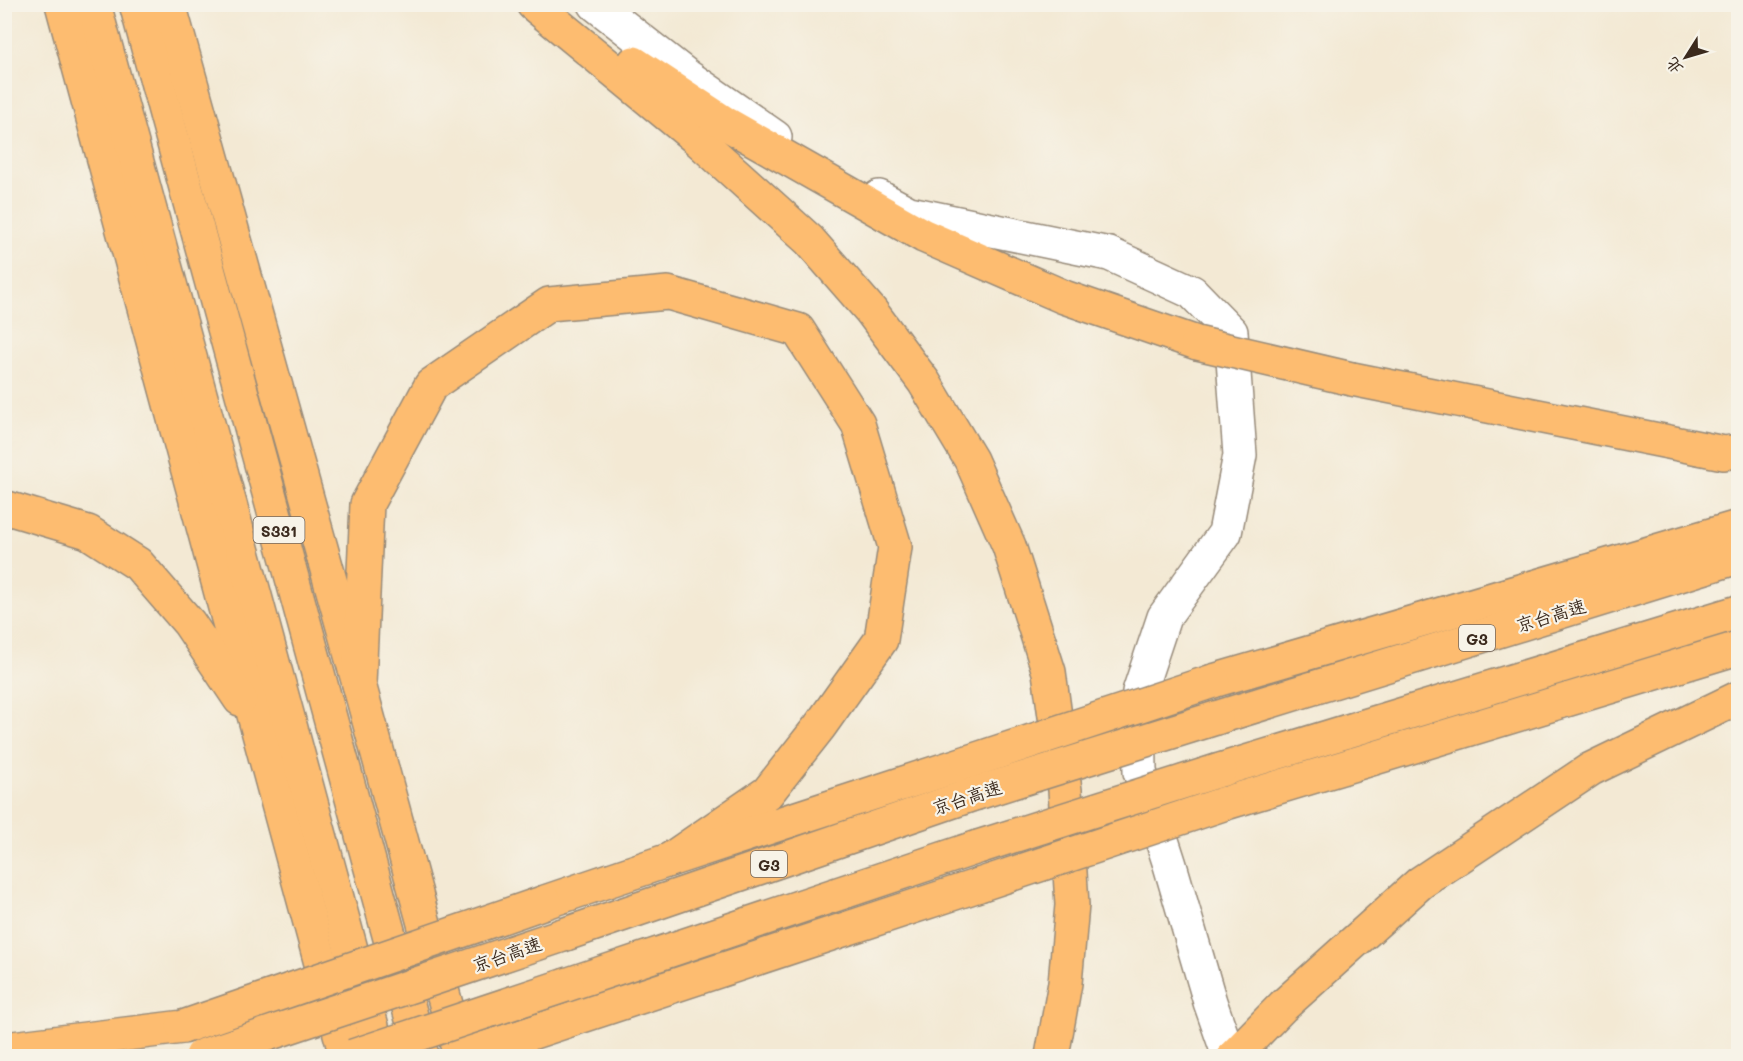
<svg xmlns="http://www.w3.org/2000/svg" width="1743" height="1061" font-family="Mali,'LXGW WenKai TC',sans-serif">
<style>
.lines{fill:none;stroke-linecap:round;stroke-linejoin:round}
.minor-casing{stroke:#978a79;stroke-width:36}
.highway-casing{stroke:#978a79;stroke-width:36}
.minor{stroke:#fff;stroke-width:33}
.highway{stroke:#fdbc6f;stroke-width:33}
.highway-bridge-casing{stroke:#978a79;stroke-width:36;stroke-linecap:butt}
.highway-bridge{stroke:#fdbc6f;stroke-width:33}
.labels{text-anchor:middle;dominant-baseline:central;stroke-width:4.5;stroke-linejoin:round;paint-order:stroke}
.shield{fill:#f7f3e8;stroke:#73665b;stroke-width:1.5}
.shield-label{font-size:16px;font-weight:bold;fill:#3b2a1e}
.street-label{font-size:18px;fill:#3b2a1e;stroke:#f7f3e8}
</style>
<rect width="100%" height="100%" fill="#f7f3e8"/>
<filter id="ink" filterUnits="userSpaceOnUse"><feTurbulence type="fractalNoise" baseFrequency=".0167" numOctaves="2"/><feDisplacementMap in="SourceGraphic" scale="12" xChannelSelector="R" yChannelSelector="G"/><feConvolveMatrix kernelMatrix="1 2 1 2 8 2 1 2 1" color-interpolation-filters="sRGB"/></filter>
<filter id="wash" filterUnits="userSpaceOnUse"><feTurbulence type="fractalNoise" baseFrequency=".008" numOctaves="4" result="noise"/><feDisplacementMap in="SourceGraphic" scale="24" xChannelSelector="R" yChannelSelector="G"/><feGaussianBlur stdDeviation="1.35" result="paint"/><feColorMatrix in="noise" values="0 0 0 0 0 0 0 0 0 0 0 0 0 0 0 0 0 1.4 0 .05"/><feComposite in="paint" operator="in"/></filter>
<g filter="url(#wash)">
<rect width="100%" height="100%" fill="#f3e9d4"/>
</g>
<g filter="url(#ink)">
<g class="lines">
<defs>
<g id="minor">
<path d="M595,4L687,76L775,137"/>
<path d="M879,197L909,213L1109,254L1192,292L1231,332L1240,455L1225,533L1164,617L1139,692L1140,772L1170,865L1210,1002L1229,1056"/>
</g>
<g id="highway">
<path d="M62,4L346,1056"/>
<path d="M94,4L380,1056"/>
<path d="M136,4L422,1056"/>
<path d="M169,4L359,684L460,1056"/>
<path d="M533,4L696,138L809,240L871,311L924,382L971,460L1009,546L1049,672L1065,790L1072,905L1065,983L1052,1056"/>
<path d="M634,63L725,123L924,236L1064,297L1197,343"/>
<path d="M1352,379L1724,453L1738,451"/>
<path d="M4,507L88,532L138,564L189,623L240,699"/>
<path d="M1213,681L1738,527"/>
<path d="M359,684L367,504L431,385L549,304L668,293L798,330L858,424L895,547L881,640L820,726L768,792L669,860"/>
<path d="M1216,718L1738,557"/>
<path d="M1220,770L1738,612"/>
<path d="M1226,803L1738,648"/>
<path d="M545,902L669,860L968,762"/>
<path d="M563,935L974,794"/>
<path d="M566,985L978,847"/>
<path d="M4,1049L183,1027"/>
<path d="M461,1056L979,885"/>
<path d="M1234,1056L1283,1006L1420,883L1591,769L1738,698"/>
</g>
</defs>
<use href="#minor" class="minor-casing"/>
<use href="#highway" class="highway-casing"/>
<use href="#minor" class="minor"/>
<use href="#highway" class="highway"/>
<defs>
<g id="highway-bridge">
<path d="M1197,343L1352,379"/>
<path d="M968,762L1213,681"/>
<path d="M974,794L1216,718"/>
<path d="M978,847L1220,770"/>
<path d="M979,885L1226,803"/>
<path d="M183,1027L545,902"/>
<path d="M202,1056L563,935"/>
<path d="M353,1056L566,985"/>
</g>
</defs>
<use href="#highway-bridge" class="highway-bridge-casing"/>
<use href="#highway-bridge" class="highway-bridge"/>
</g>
</g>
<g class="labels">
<g class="shield">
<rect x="253.5" y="517" width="51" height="26" rx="4.5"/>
<rect x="1459" y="625" width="36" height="26" rx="4.5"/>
<rect x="751" y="851" width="36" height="26" rx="4.5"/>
</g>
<g class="shield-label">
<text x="279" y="530">S331</text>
<text x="1477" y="638">G3</text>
<text x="769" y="864">G3</text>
</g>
<g class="street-label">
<text transform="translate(1551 615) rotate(-17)">京台高速</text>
<text transform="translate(967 797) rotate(-18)">京台高速</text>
<text transform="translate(507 954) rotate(-19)">京台高速</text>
</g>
</g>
<rect width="1743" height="1061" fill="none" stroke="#f7f3e8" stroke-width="24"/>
<g transform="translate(1686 57) rotate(233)" stroke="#f7f3e8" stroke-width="4.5" paint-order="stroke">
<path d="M0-4.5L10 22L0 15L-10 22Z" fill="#3b2a1e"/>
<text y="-9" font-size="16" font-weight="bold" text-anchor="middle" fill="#3b2a1e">北</text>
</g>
</svg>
